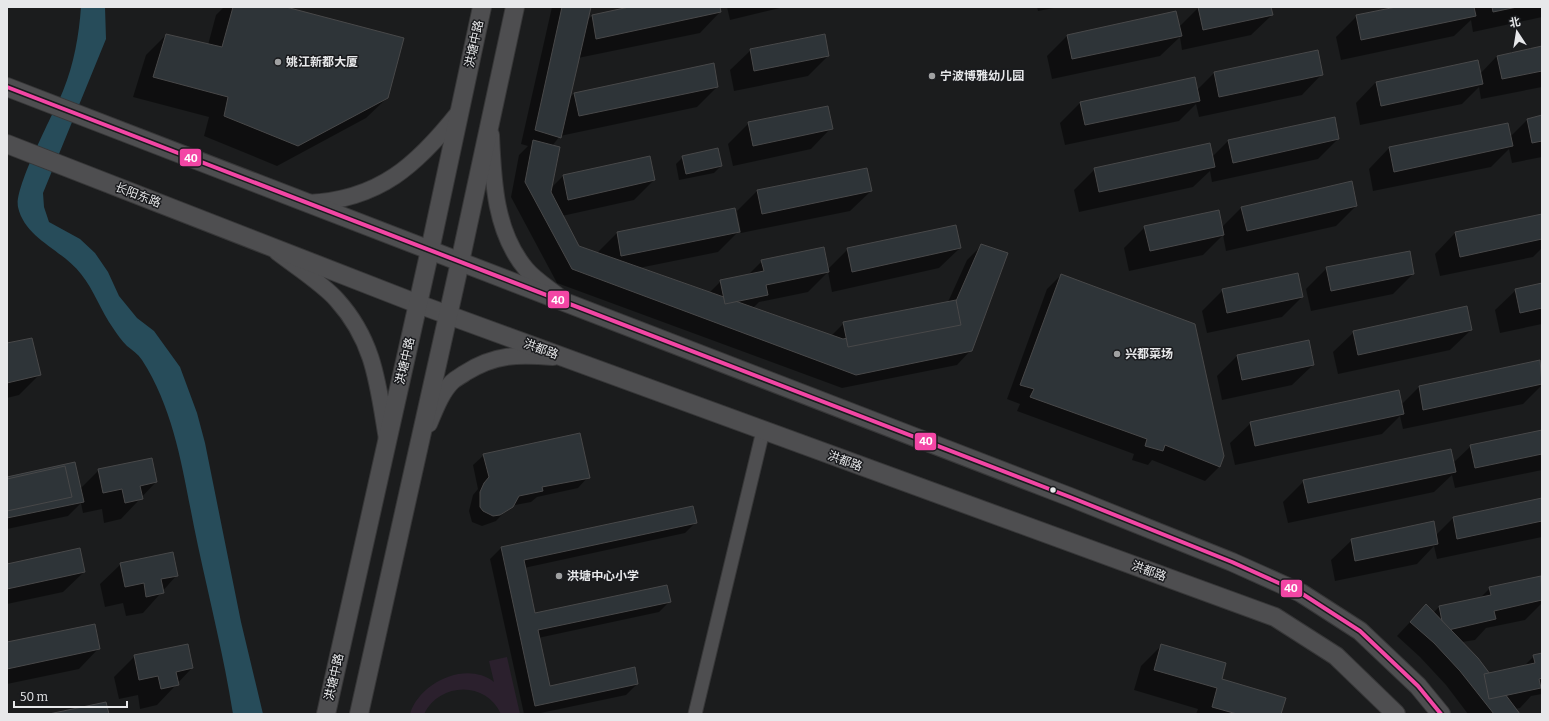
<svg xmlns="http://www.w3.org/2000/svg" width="1549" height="721" font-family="Bitter,'Noto Sans SC',serif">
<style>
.green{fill:#2b202d}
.water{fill:#274c5a}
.shadow{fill:#0007}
.building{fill:#2e3438;stroke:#484849}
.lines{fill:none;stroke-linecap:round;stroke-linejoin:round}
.minor-casing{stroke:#373738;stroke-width:15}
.tertiary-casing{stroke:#373738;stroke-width:18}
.secondary-casing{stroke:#373738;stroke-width:20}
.minor{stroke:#4e4e50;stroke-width:13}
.tertiary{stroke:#4e4e50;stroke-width:16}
.secondary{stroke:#4e4e50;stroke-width:18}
.bus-1-casing{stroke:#1a1b1e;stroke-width:7}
.bus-1{stroke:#f346a5;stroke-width:4}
.poi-dot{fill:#a0a1a2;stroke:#1a1b1e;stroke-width:1.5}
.bus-dot{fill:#e7e8ea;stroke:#1a1b1e;stroke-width:1.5}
.labels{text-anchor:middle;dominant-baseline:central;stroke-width:3;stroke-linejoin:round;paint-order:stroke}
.street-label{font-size:12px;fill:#e7e8ea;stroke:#1a1b1e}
.poi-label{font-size:12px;font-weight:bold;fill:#e7e8ea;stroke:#1a1b1e;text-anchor:start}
.line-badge{stroke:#1a1b1e;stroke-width:1.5}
.badge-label{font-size:11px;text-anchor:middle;font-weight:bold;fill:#fff}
</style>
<rect width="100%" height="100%" fill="#1b1c1d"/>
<path class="green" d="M507,657L520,714H501C486,681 440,682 424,714H410C419,683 466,660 494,682L489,661Z"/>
<path class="water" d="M81,7H105L106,39L43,193L44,207L49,222L80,239L95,253L108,272L119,296L137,318L154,331L180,367L197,413L205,443L241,622L263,714H233C224,657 210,602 198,546C184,482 178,416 142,360C138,354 132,350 127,346C122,341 117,334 113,328C101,311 94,290 81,274C63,250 25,239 18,207C14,187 54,113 63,91C74,64 79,35 81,7Z"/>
<g class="shadow">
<path d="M224,7H282L387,98L366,118L277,166L204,136L209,117L133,97L146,55L166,35L208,45L216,15Z"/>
<path d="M552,7H590L586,21L592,16L634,7H719L720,12L700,33L578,58L569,99L574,93L717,87L697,107L560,136L552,146L551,188L563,176L654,180L634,200L562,216L578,247L597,253L617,233L734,209L739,231L718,252L639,268L709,293L721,281L748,275L762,261L828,269L848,249L960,248L939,268L832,292L828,272L808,292L759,302L753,308L831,336L844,323L948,302L967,260L982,245L971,350L957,365L842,388L557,283L511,197L519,155L528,146L521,144Z"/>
<path d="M727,7H784L730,20Z"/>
<path d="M1037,7H1059L1038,11Z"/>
<path d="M1202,7H1270L1272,15L1251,35L1182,50L1180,37L1160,56L1052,79L1047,56L1067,36L1179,27L1198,8Z"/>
<path d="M1401,7H1542V17L1473,32L1471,20L1454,36L1341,60L1336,37L1357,16Z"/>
<path d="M1542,47V87L1481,99L1479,87L1462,104L1360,125L1356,103L1376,82L1480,74L1497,56Z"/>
<path d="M751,50L828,56L808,76L734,91L730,70Z"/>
<path d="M1214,73L1322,74L1302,95L1199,117L1196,104L1179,121L1065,145L1060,123L1081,102L1197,90Z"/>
<path d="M1542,116V157L1512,163L1509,149L1491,167L1373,191L1369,169L1389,148L1507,124L1510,137L1527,120Z"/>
<path d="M1334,118L1338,139L1318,159L1212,182L1210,171L1193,187L1079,212L1074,190L1095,169L1212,157L1228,141Z"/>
<path d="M749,123L831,128L811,149L733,166L728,144Z"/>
<path d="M683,157L721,166L714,173L679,180L676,164Z"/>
<path d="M757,191H871L850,211L741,233L737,211Z"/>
<path d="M1356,206L1336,226L1226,251L1223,235L1203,255L1129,271L1124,248L1145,227H1222L1242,207Z"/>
<path d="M1542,215V248L1533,257L1440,276L1435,254L1455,233Z"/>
<path d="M1327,268L1413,274L1393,294L1311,311L1306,289Z"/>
<path d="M1061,275L1219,467L1205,481L1152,460L1148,465L1132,460L1134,454L1017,411L1020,404L1007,399L1047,289Z"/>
<path d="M1542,284V324L1500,333L1495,310L1516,290Z"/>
<path d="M1223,290L1302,297L1282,317L1207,333L1202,311Z"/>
<path d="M1471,330L1450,350L1338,374L1333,352L1354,332Z"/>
<path d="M1308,341L1313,365L1292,385L1222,400L1217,376L1237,356Z"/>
<path d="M7,344L39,375L19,395L7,398Z"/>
<path d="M1539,361L1542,385L1523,404L1403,429L1400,416L1382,434L1235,465L1230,443L1251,423L1401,405L1419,387Z"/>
<path d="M1542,431V470L1455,488L1452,475L1434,492L1288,523L1283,502L1304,481L1453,463L1471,446Z"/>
<path d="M484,455L588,477L578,488L537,497L531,502L510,506L496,521L482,526L472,522L469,511L473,495L478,489L473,465Z"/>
<path d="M99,470L156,482L121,519L104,523L102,509L83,513L81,503L68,516L7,529V480L80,489Z"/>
<path d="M1542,499V537L1437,559L1434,546L1417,564L1335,581L1331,560L1352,540L1436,535L1453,518Z"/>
<path d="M696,522L685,533L524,568L534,615L670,601L659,612L538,638L549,687L637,684L626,695L536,714H524L490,559L501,548Z"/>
<path d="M121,564L177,575L143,613L126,616L123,603L105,607L100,584Z"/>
<path d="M7,565L84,572L63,592L7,604Z"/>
<path d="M1541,577L1542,603L1525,620L1486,628L1475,640L1462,642L1489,674L1523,667L1534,656L1542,654V694L1531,696L1520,708L1515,709L1518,714H1468L1446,685L1420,657L1397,636L1412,620L1433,613L1439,607L1479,599L1490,588Z"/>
<path d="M7,643L99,648L79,669L7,684Z"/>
<path d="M1162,645L1280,714H1196L1198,709L1134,690L1141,666Z"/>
<path d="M135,656L192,668L157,705L140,709L138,695L119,699L114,677Z"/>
</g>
<g class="building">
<path d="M233,7H286L404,38L388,98L298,146L224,116L228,97L153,77L166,34L222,47Z"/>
<path d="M562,7H591L561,138L535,130Z"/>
<path d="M629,7H720L721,12L596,39L592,15Z"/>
<path d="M1198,7H1271L1273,15L1203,30Z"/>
<path d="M1396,7H1474L1476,16L1361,40L1356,15Z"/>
<path d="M1492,7H1517L1493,12Z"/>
<path d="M1176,11L1182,36L1072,59L1067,35Z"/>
<path d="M825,34L829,56L754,71L750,49Z"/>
<path d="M1542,46V71L1502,79L1497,56Z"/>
<path d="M1318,50L1323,75L1219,97L1214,72Z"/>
<path d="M1478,60L1483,84L1381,106L1376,82Z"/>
<path d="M714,63L718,87L579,116L574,93Z"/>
<path d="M1195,77L1200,101L1085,125L1080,102Z"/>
<path d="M828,106L833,129L753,146L748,122Z"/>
<path d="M1542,115V141L1532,143L1527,119Z"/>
<path d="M1335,117L1339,139L1233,163L1228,140Z"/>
<path d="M1508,123L1513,146L1394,172L1389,147Z"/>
<path d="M533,140L560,147L551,192L579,246L843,339L949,317L981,244L1008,253L972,351L856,375L572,269L525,182Z"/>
<path d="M1210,143L1215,167L1099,192L1094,168Z"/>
<path d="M718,148L722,166L686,174L682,156Z"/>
<path d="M650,156L655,180L568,200L563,175Z"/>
<path d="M867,168L872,191L762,214L757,190Z"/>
<path d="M1352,181L1357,206L1247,231L1241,207Z"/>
<path d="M735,208L740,232L621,256L617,232Z"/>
<path d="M1219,210L1224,235L1150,251L1144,226Z"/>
<path d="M1542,214V239L1460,257L1455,232Z"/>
<path d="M956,225L961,248L852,272L847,248Z"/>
<path d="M824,247L829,272L766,285L768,295L725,304L720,280L764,271L761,260Z"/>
<path d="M1410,251L1414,274L1331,291L1326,267Z"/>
<path d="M1298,273L1303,297L1227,313L1222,289Z"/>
<path d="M1061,274L1195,324L1224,456L1220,467L1165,445L1163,451L1145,446L1147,439L1030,397L1034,389L1020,385Z"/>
<path d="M1542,283V308L1520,313L1515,289Z"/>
<path d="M956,300L961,325L848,347L843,322Z"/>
<path d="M1467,306L1472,330L1358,355L1353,331Z"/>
<path d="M32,338L41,375L7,383V343Z"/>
<path d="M1309,340L1314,365L1242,380L1237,355Z"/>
<path d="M1540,360L1542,384L1423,410L1419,386Z"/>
<path d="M1399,390L1404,414L1255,446L1250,422Z"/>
<path d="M1542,430V454L1475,468L1470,445Z"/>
<path d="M580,433L590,478L542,487L543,491L519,496L513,507L500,515L493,516L483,511L480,507V492L484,483L489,477L483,454Z"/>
<path d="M1451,449L1456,472L1308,503L1303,480Z"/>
<path d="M152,458L157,482L140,486L143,499L125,503L122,489L103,493L98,469Z"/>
<path d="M75,462L84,502L7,518V477Z"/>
<path d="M65,466L72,497L7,511V479Z"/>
<path d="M1542,498V521L1457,539L1453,517Z"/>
<path d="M693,506L697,523L524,560L535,613L667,585L671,602L538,630L550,686L635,667L638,684L535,706L501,547Z"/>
<path d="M1434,521L1438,544L1355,561L1351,539Z"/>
<path d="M80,548L85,572L7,589V564Z"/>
<path d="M173,552L178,576L161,579L164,593L146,597L144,583L125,587L120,563Z"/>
<path d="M1541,576L1542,600L1494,611L1496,619L1444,631L1439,606L1491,595L1489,587Z"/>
<path d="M1426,604L1478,658L1520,714H1494L1460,671L1434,643L1410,622Z"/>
<path d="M95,624L100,649L7,669V642Z"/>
<path d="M188,644L193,668L176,672L179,685L161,689L158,676L139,680L134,655Z"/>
<path d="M1161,644L1226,663L1222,679L1286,698L1281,714H1237L1212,707L1217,688L1154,670Z"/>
<path d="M1542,653V678L1539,679L1541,688L1489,699L1484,674L1535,663L1533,655Z"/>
<path d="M106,702L109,714H49Z"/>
</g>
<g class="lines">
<defs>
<path id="minor" d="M695,714L763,431"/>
<g id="tertiary">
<path d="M491,135C493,181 495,232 526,269C535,280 550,289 561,298"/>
<path d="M308,203C379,200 417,165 459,112"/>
<path d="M277,252C295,266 323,284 337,300C375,342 378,386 387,439"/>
<path d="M429,424C435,410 441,393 452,382C456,378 461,376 465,373C495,354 519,354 553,357"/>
</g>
<g id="secondary">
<path d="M7,87L1070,497L1232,562L1301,593L1360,631L1418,686L1441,714"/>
<path d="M7,144L418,304L1275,617L1336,656L1396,714"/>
<path d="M326,714L430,250L482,7"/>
<path d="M359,714L460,262L515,7"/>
</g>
</defs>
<use href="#minor" class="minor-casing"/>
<use href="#tertiary" class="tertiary-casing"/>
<use href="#secondary" class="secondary-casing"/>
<use href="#minor" class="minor"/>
<use href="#tertiary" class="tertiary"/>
<use href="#secondary" class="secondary"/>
<defs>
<path id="bus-1" d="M7,87L1070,497L1232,562L1301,593L1360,631L1418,686L1441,714"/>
</defs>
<use href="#bus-1" class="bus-1-casing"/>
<use href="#bus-1" class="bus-1"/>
</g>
<g class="poi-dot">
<circle cx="278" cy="62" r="4"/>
<circle cx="932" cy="76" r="4"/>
<circle cx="1117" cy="354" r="4"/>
<circle cx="559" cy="576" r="4"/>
</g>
<circle class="bus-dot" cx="1053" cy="490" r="3.5"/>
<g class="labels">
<g class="street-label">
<text transform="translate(474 44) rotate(-78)">洪塘中路</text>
<text transform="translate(138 195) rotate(21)">长阳东路</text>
<text transform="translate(541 349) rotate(20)">洪都路</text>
<text transform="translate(405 361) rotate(-77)">洪塘中路</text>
<text transform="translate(845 461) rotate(20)">洪都路</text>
<text transform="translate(1149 571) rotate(20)">洪都路</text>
<text transform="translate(334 677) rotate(-77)">洪塘中路</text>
</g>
<g class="poi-label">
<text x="286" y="62">姚江新都大厦</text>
<text x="940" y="76">宁波博雅幼儿园</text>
<text x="1125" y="354">兴都菜场</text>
<text x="567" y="576">洪塘中心小学</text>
</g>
</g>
<g class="line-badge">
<rect x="179" y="148" width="23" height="19" rx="4" fill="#f346a5"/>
<rect x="547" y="290" width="23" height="19" rx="4" fill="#f346a5"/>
<rect x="914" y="432" width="23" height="19" rx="4" fill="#f346a5"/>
<rect x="1280" y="579" width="23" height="19" rx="4" fill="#f346a5"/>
</g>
<g class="badge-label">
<text x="191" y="162">40</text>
<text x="558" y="304">40</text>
<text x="926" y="445">40</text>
<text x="1291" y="592">40</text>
</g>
<rect width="1549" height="721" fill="none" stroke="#e7e8ea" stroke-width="16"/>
<g transform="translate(1517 32) rotate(348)" stroke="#1a1b1e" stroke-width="3" paint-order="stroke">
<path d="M0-3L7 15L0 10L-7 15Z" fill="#e7e8ea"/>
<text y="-6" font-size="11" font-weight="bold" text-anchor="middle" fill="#e7e8ea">北</text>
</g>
<path d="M14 701v6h113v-6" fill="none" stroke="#e7e8ea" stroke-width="2"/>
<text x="20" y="701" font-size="12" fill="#e7e8ea" stroke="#1a1b1e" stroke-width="3" paint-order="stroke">50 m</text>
</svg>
